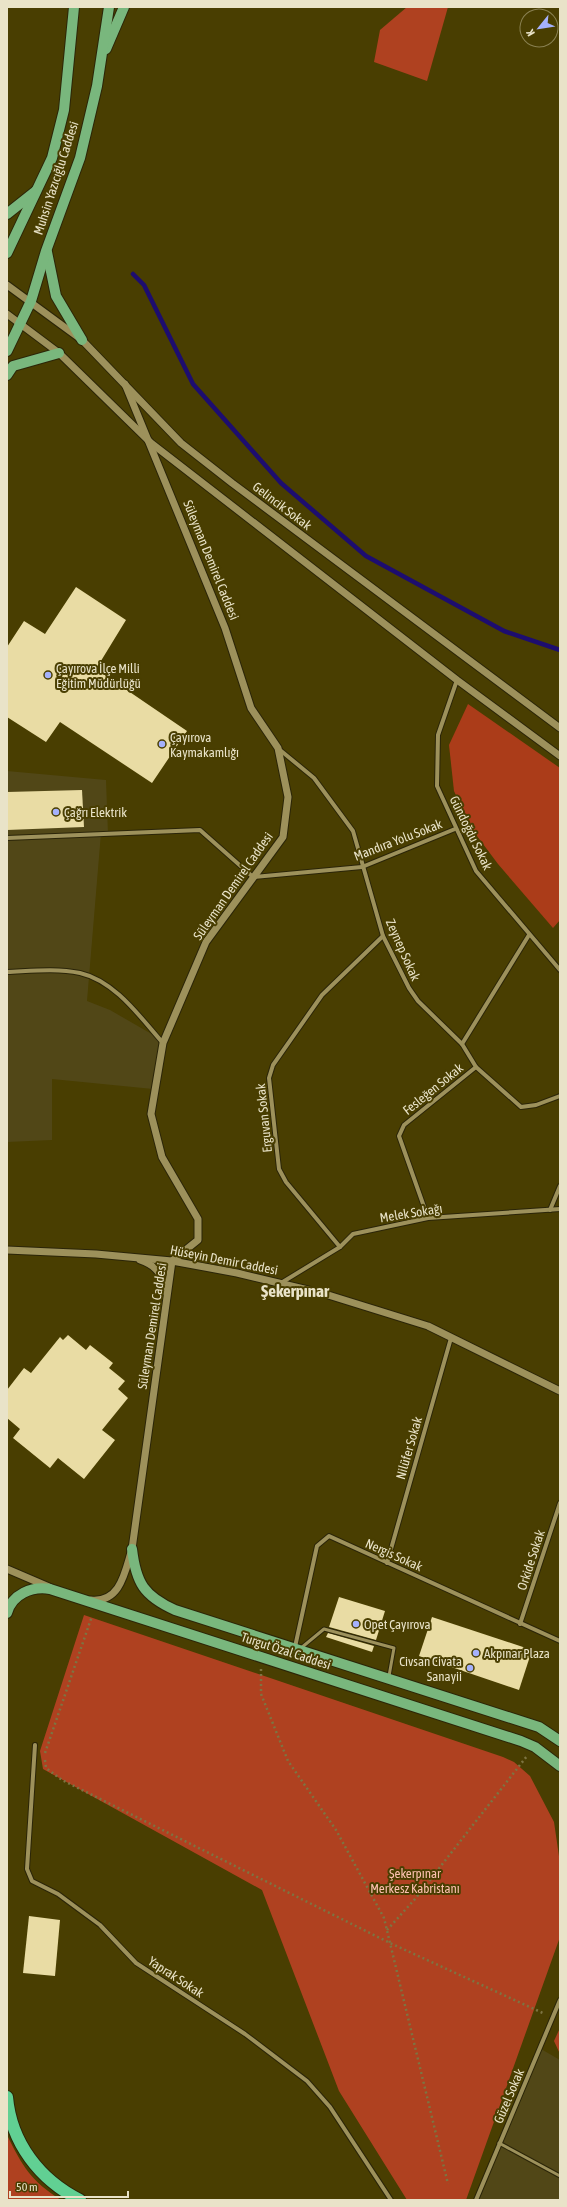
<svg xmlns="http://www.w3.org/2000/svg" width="567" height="2207" font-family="'Asap Condensed',sans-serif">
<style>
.built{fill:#514717}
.green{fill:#af4120}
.forest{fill:#ab3c19}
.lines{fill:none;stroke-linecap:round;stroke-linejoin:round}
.stream{stroke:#1d0d6f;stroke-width:4.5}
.building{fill:#e9dca4}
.service-casing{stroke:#2b2508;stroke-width:5}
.minor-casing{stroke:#2b2508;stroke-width:6}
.tertiary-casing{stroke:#2b2508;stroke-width:9}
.primary-casing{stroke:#2b2508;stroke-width:12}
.motorway-casing{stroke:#2b2508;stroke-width:14}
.path{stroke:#7d7442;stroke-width:2.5;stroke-dasharray:2 3;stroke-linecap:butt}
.service{stroke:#9d915b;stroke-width:3}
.minor{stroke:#9d915b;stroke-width:4}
.tertiary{stroke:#9d915b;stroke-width:7}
.primary{stroke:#79b77d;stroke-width:10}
.motorway{stroke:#61d093;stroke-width:12}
.poi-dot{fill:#a5b1fc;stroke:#493e01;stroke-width:1.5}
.labels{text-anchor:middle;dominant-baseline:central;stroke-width:4;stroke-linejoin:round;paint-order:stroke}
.street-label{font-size:13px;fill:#e9e3c8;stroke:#493e01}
.poi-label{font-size:13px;fill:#e9e3c8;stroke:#493e01;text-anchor:start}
.park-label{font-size:13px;fill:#fdc1b0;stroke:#493e01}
.district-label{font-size:17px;font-weight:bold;fill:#e9e3c8;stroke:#493e01}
</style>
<rect width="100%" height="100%" fill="#493e01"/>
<g class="built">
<path d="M7,771L106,780L108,834L101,833L87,1001L110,1010L162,1040L153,1089L52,1079V1140L7,1142Z"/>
<path d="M541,2049L560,2060V2200H475Z"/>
</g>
<g class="green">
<path d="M407,7H448L427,81L374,62L380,30Z"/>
<path d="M84,1615L503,1757L514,1762L530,1776L554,1822L560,1863V1937L466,2200H407L339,2091L262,1890L43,1769L40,1751Z"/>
<path d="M560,2028V2054L554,2041Z"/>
<path d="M7,2135C23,2167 30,2180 61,2200H7Z"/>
</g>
<path class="forest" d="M468,704L560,768V920L553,928L498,864L471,828L454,791L449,745Z"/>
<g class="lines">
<path class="stream" d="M133,274L144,285L193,384L281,483L366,556L504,631L560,650"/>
</g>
<g class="building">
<path d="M76,587L126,620L96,669L187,731L152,783L60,722L46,742L7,717V647L24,621L45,634Z"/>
<path d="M82,790L84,827L7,830V792Z"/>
<path d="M68,1335L86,1350L90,1345L113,1363L109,1368L125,1381L118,1389L128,1398L102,1430L115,1440L84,1479L58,1458L50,1468L13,1438L20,1429L7,1418V1390L24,1368L31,1373L60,1337L63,1340Z"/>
<path d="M339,1597L385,1611L376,1640L329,1627Z"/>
<path d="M432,1617L532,1650L519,1690L419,1656Z"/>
<path d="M328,1633L374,1646L372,1652L326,1637Z"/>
<path d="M29,1916L60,1920L55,1976L23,1973Z"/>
</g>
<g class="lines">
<defs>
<g id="service">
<path d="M301,1648L324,1629L394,1648L389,1676"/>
<path d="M499,2143L560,2176"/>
</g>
<g id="minor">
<path d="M457,680L438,735L437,786L476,871L560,970"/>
<path d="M280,750L314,778L353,831L383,936L409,988L418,1001L462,1044L476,1067L521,1107L536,1105L560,1096"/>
<path d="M7,838L200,830L253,877L362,867L455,829"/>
<path d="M7,972C31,971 56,968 80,973C115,981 140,1017 163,1043"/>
<path d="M462,1044L529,935"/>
<path d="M550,1210L560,1186"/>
<path d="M428,1218L399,1136L404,1125L476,1067"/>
<path d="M340,1247L286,1182L279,1169L269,1078L273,1065L322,995L383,936"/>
<path d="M281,1283L340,1247L353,1234L428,1218L560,1209"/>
<path d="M387,1563L451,1338"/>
<path d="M520,1624L560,1503"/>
<path d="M295,1647L317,1546L329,1536L560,1641"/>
<path d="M35,1745L27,1869L32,1881L58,1894L100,1925L136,1963L245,2034L307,2081L330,2107L391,2200"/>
<path d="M476,2200L560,2000"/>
</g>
<g id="tertiary">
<path d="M7,285L82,340L181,443L232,483L560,728"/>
<path d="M7,314L59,353L151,443L457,680L560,756"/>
<path d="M7,1250L96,1254L172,1261L237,1273L325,1294L428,1326L560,1391"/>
<path d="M140,1260C156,1265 163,1275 165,1291"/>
<path d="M7,1569L49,1587"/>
<path d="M91,1600C121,1603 125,1571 132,1549L172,1261L198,1240V1219L162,1157L151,1114L163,1043L206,942L283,837L288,797L278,748L251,708L225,628L125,384"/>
</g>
<g id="primary">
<path d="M106,49L124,7"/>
<path d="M7,214L36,191"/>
<path d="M47,252L56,296L82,340"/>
<path d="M7,253L52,158L64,110L74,7"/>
<path d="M7,351L31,301L46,251L80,158L97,86L109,7"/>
<path d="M7,375L13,366L59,353"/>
<path d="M132,1549C136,1583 144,1596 175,1610L539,1727L560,1741"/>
<path d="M7,1613C12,1594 32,1586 50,1589L521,1741L535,1747L560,1766"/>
</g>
<path id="motorway" d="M7,2097C11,2143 40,2180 80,2200"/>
</defs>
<use href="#service" class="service-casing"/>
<use href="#minor" class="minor-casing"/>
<use href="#tertiary" class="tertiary-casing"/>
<use href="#primary" class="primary-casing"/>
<use href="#motorway" class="motorway-casing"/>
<g class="path">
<path d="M261,1669V1694L288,1761L336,1830L384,1918L448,2184"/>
<path d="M45,1753L92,1616"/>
<path d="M45,1760L46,1768L62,1780L390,1943L545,2014"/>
<path d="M387,1930L415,1899L527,1756"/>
</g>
<use href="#service" class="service"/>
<use href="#minor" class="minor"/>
<use href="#tertiary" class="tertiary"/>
<use href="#primary" class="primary"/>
<use href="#motorway" class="motorway"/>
</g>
<g class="poi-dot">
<circle cx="48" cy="675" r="4"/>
<circle cx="162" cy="744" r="4"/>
<circle cx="56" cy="812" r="4"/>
<circle cx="356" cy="1624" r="4"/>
<circle cx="476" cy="1653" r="4"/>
<circle cx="470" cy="1668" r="4"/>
</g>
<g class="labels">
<g class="street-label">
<text transform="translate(56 178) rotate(-72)">Muhsin Yazıcığlu Caddesi</text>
<text transform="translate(282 506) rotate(37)">Gelincik Sokak</text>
<text transform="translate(211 560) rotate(68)">Süleyman Demirel Caddesi</text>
<text transform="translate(471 833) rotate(64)">Gündoğdu Sokak</text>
<text transform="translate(398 840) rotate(-21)">Mandıra Yolu Sokak</text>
<text transform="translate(233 886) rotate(-55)">Süleyman Demirel Caddesi</text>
<text transform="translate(403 950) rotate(66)">Zeynep Sokak</text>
<text transform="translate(433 1089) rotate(-39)">Fesleğen Sokak</text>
<text transform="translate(264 1118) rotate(-96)">Erguvan Sokak</text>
<text transform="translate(411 1213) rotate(-9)">Melek Sokağı</text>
<text transform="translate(224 1260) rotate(11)">Hüseyin Demir Caddesi</text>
<text transform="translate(152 1326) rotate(-81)">Süleyman Demirel Caddesi</text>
<text transform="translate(409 1448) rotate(-74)">Nilüfer Sokak</text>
<text transform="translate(394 1555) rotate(24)">Nergis Sokak</text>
<text transform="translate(531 1560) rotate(-72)">Orkide Sokak</text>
<text transform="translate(286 1651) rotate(18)">Turgut Özal Caddesi</text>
<text transform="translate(176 1977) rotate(33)">Yaprak Sokak</text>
<text transform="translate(509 2096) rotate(-67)">Güzel Sokak</text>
</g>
<g class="poi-label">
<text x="56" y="668">Çayırova İlçe Milli<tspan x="56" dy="15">Eğitim Müdürlüğü</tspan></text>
<text x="170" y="737">Çayırova<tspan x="170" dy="15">Kaymakamlığı</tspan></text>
<text x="64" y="812">Çağrı Elektrik</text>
<text x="364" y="1624">Opet Çayırova</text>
<text x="484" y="1653">Akpınar Plaza</text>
<text x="462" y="1661" text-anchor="end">Civsan Civata<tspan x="462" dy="15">Sanayii</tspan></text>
</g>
<g class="park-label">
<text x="415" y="1873">Şekerpınar<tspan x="415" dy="15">Merkesz Kabristanı</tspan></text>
</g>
<g class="district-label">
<text x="295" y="1291">Şekerpınar</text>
</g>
</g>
<rect width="567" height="2207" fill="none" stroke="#e9e3c8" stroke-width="16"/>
<g transform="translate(539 28) rotate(240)"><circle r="19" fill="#493e01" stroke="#898051"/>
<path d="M0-3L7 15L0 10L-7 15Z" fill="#a5b1fc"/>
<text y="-6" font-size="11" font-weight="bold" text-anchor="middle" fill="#e9e3c8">K</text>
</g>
<path d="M10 2191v6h118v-6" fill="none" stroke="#e9e3c8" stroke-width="2"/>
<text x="16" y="2191" font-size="12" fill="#e9e3c8" stroke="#493e01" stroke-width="3" paint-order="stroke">50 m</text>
</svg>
